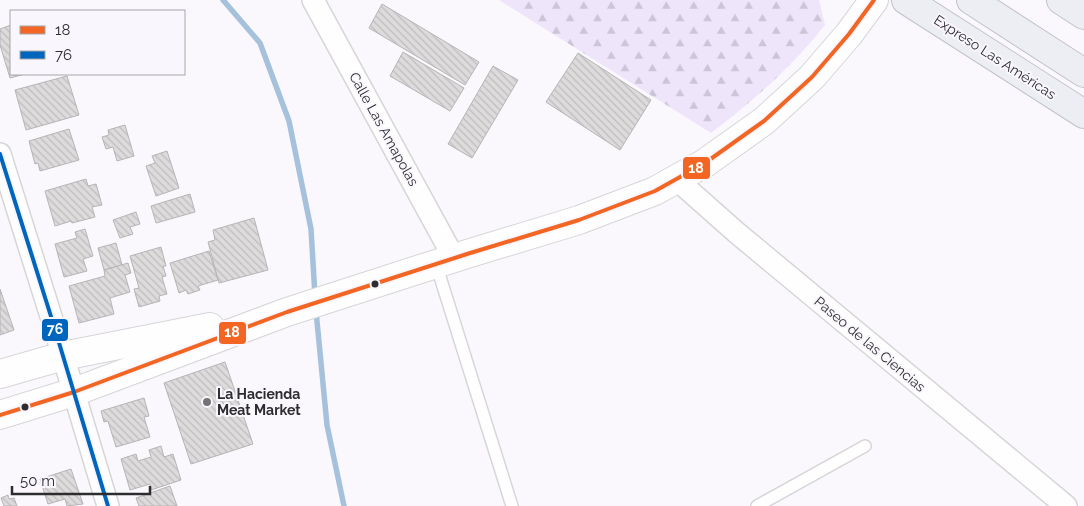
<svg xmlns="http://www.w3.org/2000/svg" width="1084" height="506" font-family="Raleway,sans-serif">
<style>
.forest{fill:url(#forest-firs)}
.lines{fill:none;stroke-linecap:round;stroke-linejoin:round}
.stream{stroke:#a5c1dc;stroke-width:5.5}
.building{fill:url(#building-back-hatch);stroke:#b6b4b5}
.service-casing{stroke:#d6d5d8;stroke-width:14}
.minor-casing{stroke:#d6d5d8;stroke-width:24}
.tertiary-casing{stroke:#d6d5d8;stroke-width:30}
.motorway-casing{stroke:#c1c2c9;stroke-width:30}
.service{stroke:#fefeff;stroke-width:11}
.minor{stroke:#fefeff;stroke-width:21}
.tertiary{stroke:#fefeff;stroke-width:28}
.motorway{stroke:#eceef4;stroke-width:28}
.bus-1-casing{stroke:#f9f7fd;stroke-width:8}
.bus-2-casing{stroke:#f9f7fd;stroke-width:8}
.bus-1{stroke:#f26522;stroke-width:4}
.bus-2{stroke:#0065bd;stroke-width:4}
.bus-dot{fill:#2d2c2e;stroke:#f9f7fd;stroke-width:2}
.poi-dot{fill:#757376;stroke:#f9f7fd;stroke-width:2}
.labels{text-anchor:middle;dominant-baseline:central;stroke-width:4;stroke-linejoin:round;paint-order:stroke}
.street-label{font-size:14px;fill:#2d2c2e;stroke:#f9f7fd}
.poi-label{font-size:14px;font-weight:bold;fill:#2d2c2e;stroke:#f9f7fd;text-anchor:start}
.line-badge{stroke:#f9f7fd;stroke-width:2}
.badge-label{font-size:14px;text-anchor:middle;font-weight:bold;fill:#fff}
</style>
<defs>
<pattern id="forest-firs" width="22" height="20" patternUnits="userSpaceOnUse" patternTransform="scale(1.25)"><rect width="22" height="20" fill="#eee5fb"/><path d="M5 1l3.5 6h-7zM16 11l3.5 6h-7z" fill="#ccc5d7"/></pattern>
<pattern id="building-back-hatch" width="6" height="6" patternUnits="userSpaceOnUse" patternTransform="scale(1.25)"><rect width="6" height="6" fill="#dddbdc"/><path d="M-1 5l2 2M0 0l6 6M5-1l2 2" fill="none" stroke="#bebcbd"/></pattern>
</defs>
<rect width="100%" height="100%" fill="#faf8fc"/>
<path class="forest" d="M499,0H819L825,25C792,67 753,101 711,133Z"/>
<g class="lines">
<g class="stream">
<path d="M223,0L260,43L289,121L311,229L315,296"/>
<path d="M316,311L327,425L344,506"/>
</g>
</g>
<g class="building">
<path d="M382,4L479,62L465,85L369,28Z"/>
<path d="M11,25V74H25L10,78L0,45V29Z"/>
<path d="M403,52L464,88L450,111L390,76Z"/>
<path d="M578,53L651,100L620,150L546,102Z"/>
<path d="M493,66L518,80L472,158L448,144Z"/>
<path d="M67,76L79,115L26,130L15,90Z"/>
<path d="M125,125L134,156L117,161L113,147L106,149L102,137L109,135L108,130Z"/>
<path d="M69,129L79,160L40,171L38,163L35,164L29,141Z"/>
<path d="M167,151L179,188L156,196L146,166L155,163L152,156Z"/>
<path d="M86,179L88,186L96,184L102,205L92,207L95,217L72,223L71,221L55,226L45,191Z"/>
<path d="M190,194L195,212L156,223L151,206Z"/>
<path d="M136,212L140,224L130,227L133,234L120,238L113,220Z"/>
<path d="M254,218L268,270L219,283L208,242L215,240L213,230Z"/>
<path d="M85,229L93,256L83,259L87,271L64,277L55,244L77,238L75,232Z"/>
<path d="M116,243L122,265L104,270L98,248Z"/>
<path d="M161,247L166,266H163L166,276L162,277L167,294L159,296L160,301L139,307L134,289L139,288L130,256Z"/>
<path d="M209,251L218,280L198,286L200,290L188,294L186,290L179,293L170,263Z"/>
<path d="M128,263L131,273L125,275L130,292L110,298L114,314L79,323L69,286L105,276L104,270Z"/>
<path d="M0,289L14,330L0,335Z"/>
<path d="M225,362L253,444L191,464L164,383Z"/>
<path d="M144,398L149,416L144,417L150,437L116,447L108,421L104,422L101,411Z"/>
<path d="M161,446L164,457L173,454L181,480L151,490L150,484L130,490L121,459L136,454L138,461L151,457L149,450Z"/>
<path d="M71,469L83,504L67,506L65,499L48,504L40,479Z"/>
<path d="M170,486L177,506H139L136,498Z"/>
<path d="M8,495L9,499L14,498L17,506H4L1,498Z"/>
</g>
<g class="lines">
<defs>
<g id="service">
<path d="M436,264L512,506"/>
<path d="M757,506L865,446"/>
</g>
<g id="minor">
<path d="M313,0L454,258"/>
<path d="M0,154L54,326L108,506"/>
<path d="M676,179L737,233L1066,506"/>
</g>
<g id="tertiary">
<path d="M0,374L63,356L210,327"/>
<path d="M0,415L74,392L287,312L467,254L579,220L655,191L705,163L764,121L812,77L849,34L874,0"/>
</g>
<g id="motorway">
<path d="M906,0L1084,114"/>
<path d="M971,0L1084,73"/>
<path d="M1061,0L1084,15"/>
</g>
</defs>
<use href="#service" class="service-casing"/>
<use href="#minor" class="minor-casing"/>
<use href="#tertiary" class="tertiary-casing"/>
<use href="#motorway" class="motorway-casing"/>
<use href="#service" class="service"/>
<use href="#minor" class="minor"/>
<use href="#tertiary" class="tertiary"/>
<use href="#motorway" class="motorway"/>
<defs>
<path id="bus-1" d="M0,415L74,392L287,312L467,254L579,220L655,191L705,163L764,121L812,77L849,34L874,0"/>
<path id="bus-2" d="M0,154L54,326L108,506"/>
</defs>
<use href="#bus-1" class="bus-1-casing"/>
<use href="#bus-2" class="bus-2-casing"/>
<use href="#bus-1" class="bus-1"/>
<use href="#bus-2" class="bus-2"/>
</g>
<g class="bus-dot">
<circle cx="375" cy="284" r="4.5"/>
<circle cx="25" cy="407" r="4.5"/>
</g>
<circle class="poi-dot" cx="207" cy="402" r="5"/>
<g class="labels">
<g class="street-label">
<text transform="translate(995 57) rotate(33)">Expreso Las Américas</text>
<text transform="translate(384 129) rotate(61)">Calle Las Amapolas</text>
<text transform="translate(870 344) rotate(40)">Paseo de las Ciencias</text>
</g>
<g class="poi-label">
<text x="217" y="394">La Hacienda<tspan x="217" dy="16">Meat Market</tspan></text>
</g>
</g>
<g class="line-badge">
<rect x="682" y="156" width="29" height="24" rx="5" fill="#f26522"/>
<rect x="41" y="318" width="28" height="24" rx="5" fill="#0065bd"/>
<rect x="218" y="321" width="29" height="24" rx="5" fill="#f26522"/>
</g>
<g class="badge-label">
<text x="696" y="173">18</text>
<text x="55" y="334">76</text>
<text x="232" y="337">18</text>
</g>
<rect x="10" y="10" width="175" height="65" fill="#f9f7fd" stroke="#a7a6aa"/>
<rect x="20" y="26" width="25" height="8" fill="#f26522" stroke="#a7a6aa"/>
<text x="55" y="35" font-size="15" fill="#2d2c2e">18</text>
<rect x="20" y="51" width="25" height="8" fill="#0065bd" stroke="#a7a6aa"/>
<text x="55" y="60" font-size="15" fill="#2d2c2e">76</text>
<path d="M12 486v8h138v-8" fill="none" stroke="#2d2c2e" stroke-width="2.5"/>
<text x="20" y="486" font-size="15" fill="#2d2c2e" stroke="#f9f7fd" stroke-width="4" paint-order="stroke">50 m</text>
</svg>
